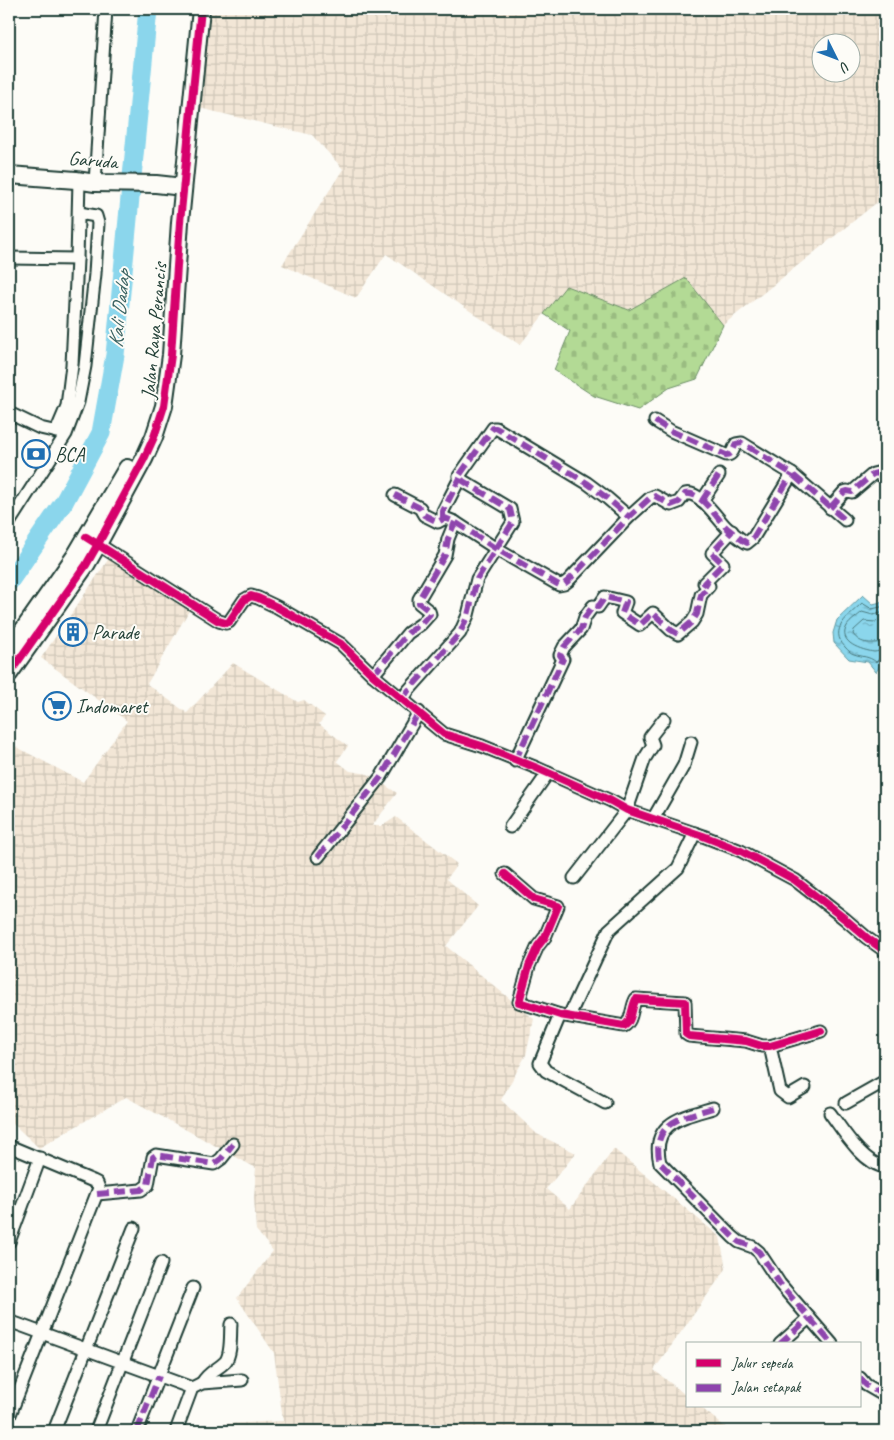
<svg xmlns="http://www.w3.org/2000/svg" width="894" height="1440" font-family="Caveat,sans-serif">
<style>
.industrial{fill:url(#industrial-grid);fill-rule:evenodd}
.cemetery{fill:url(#cemetery-stones);stroke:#698c64}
.water{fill:url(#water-ripples);stroke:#6099a2}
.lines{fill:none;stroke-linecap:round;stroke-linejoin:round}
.shore{stroke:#4a7a7e;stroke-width:1}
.river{stroke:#8bd6ec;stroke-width:19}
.street-casing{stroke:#1f3d34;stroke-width:15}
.secondary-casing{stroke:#1f3d34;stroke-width:20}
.street{stroke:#fdfcf7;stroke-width:11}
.secondary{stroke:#fdfcf7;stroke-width:16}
.quiet{stroke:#8e44ad;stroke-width:6;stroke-dasharray:12 6;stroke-linecap:butt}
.cycleway-casing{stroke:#fdfcf7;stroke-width:11}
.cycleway{stroke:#d6006c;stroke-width:8}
.labels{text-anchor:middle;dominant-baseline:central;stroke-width:4;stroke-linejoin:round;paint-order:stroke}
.street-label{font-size:20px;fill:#1f3d34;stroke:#fdfcf7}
.poi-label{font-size:20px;fill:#1f3d34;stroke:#fdfcf7;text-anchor:start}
.water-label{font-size:21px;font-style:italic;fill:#3a6362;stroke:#fdfcf7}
</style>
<defs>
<pattern id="industrial-grid" width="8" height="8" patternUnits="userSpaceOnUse" patternTransform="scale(1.25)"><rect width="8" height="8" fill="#f2e6d6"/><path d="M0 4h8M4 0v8" fill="none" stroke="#cfc6b8"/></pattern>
<pattern id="cemetery-stones" width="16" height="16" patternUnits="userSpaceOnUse" patternTransform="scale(1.25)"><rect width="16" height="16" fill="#b3da95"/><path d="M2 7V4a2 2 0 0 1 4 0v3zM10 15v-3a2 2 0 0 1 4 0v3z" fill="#9abc81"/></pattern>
<pattern id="water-ripples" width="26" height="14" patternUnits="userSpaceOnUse" patternTransform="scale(1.25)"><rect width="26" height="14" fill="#8bd6ec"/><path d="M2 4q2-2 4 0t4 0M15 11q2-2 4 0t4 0" fill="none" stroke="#71afc0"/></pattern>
</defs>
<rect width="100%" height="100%" fill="#fdfcf7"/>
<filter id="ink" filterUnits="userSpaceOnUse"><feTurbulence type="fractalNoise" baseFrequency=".02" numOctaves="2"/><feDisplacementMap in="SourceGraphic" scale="10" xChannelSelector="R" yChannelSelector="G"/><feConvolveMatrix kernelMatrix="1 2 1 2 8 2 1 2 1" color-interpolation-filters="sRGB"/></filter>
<g filter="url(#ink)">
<g class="industrial">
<path d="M204,9H885V196L723,325L686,278L629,310L566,286L520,345L386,254L356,298L282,265L343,169L312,135L195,107ZM822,42H852V72H822Z"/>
<path d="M110,557L190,609L147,684L187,713L233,663L298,702L304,700L325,716L319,724L348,746L337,761L350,771L368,774L397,793L372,826H382L396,817L457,864L447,879L478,906L446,946L534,1019L526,1055L501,1100L537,1134L576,1153L546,1189L570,1209L614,1149L720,1237L726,1269L654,1370L688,1397V1406H699L730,1431H205V1425L283,1421L274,1353L237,1298L273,1251L256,1230L254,1198L256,1168L126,1097L39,1148L9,1120V743L83,782L127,721L41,658Z"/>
</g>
<path class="cemetery" d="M686,278L723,325L697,379L669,388L638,410L594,396L554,370L570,331L544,314L566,286L629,310Z"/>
<path class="water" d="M863,595L873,604L885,601V659L876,672L868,662L849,659L834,643L833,633L837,620Z"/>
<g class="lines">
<g class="shore">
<path d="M885,606L872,609L862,603C849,616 828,629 845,647C848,650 850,653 854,654C862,657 869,656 876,662L881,657L885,656"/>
<path d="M885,612L873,615L862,612C858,616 850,621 847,626C837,643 862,650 874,652C877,652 881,650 885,650"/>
<path d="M885,620L875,622L864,621L854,630L853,634C861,646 873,643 885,642"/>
</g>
<path class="river" d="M9,582L64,502L101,433L115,355L148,9"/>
<defs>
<g id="street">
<path d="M95,183L106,9"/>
<path d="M9,258L77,259L79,180"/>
<path d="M9,413L40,428L62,433"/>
<path d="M655,421L671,431L726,455C733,455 733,449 736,444L742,443L792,474L845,520"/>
<path d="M56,432L67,406L72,365L77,259"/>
<path d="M395,495L420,508L424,515L438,522L445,518L455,522L498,550L559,585L564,584L568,581L629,517L650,498L655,496L671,505L679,502L685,494C700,490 717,519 727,528C733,533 740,539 747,543L753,538L792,474"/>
<path d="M702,501L719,475"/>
<path d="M830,508L844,492L847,491L852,492L873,474L877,473L885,478"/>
<path d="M443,519V511L460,478"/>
<path d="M9,523L66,434L78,402L85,366L95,274L98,223L96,216L79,213"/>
<path d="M93,541L219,621L226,623L229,622L244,600L251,596L258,598L277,607L341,644L373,675L444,734L482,746L537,768L611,801L627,810L703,836L741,851L795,880L845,919L867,938L885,951"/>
<path d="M373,675L408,633L421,624L430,614L429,611L419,603V599L445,555L448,539L455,522"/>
<path d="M403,699L408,691L460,633L468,615L477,579L513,522L510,509L463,481L459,476L493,428H496L587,483L607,498L629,517"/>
<path d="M515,761L563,659L560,655L564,647L581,629L585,617L593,606L598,607L605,597L626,602L622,613L640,625L653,613L671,630L678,634L692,622L697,614L701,595L709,586L704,583L723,564L712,553L732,531"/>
<path d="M653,819L684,765L691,742"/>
<path d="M510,827L548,773"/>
<path d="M318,857L381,777L419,712"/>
<path d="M505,874L534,899L558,906L545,937L538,946L529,966L519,1002L560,1015L624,1026C633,1021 631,1007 636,999L685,1002L686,1034L689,1036L746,1041L762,1046H770L821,1031"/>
<path d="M574,878L627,810L645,758L653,745L650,737L664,719"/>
<path d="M560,1015L540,1063L546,1071L605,1103"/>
<path d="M569,1016L609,930L678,868L695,833"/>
<path d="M770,1046L780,1091L788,1097L805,1087"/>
<path d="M846,1103L885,1081"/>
<path d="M713,1108C683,1117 650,1122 660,1163L733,1237L739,1242L753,1247L759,1252L780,1284L832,1344"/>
<path d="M830,1113C842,1129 863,1164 885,1167"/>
<path d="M9,1146L93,1181L97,1183L99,1188L9,1417"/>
<path d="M97,1194L141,1190L148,1185L153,1157L156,1155L214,1164L221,1159L233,1144"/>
<path d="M9,1242L40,1158"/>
<path d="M9,1321L192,1388"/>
<path d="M780,1344L809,1318"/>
<path d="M860,1378L866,1385L885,1396"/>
<path d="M202,1383C209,1371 216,1371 225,1362C232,1354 230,1334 231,1324"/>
<path d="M54,1431L134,1228"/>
<path d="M96,1431L161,1263"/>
<path d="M137,1431L193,1288"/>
<path d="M176,1431L192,1388L202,1383L242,1380"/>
</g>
<g id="secondary">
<path d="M9,175L76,180L95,183L156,184L183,187"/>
<path d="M9,650L75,556L127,468"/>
<path d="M9,674L86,565L98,544L144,459L154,437L164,406L171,355L180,222L201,9"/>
</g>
</defs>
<use href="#street" class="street-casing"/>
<use href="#secondary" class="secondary-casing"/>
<use href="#street" class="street"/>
<use href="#secondary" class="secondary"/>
<g class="quiet">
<path d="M655,421L671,431L726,455C733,455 733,449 736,444L742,443L792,474L845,520"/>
<path d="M395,495L420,508L424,515L438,522L445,518L455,522L498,550L559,585L564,584L568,581L629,517L650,498L655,496L671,505L679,502L685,494C700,490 717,519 727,528C733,533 740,539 747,543L753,538L792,474"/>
<path d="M702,501L719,475"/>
<path d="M830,508L844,492L847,491L852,492L873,474L877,473L885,478"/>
<path d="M443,519V511L460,478"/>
<path d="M373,675L408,633L421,624L430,614L429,611L419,603V599L445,555L448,539L455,522"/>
<path d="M403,699L408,691L460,633L468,615L477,579L513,522L510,509L463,481L459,476L493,428H496L587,483L607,498L629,517"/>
<path d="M515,761L563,659L560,655L564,647L581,629L585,617L593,606L598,607L605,597L626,602L622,613L640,625L653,613L671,630L678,634L692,622L697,614L701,595L709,586L704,583L723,564L712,553L732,531"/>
<path d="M318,857L381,777L419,712"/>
<path d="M713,1108C683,1117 650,1122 660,1163L733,1237L739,1242L753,1247L759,1252L780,1284L832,1344"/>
<path d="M97,1194L141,1190L148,1185L153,1157L156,1155L214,1164L221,1159L233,1144"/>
<path d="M780,1344L809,1318"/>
<path d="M860,1378L866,1385L885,1396"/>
<path d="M137,1431L159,1376"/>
</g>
<defs>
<g id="cycleway">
<path d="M86,537L219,621L226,623L229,622L244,600L251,596L258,598L277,607L341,644L373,675L444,734L482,746L537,768L611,801L627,810L703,836L741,851L795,880L845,919L867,938L885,951"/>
<path d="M9,674L86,565L98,544L144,459L154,437L164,406L171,355L180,222L201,9"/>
<path d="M505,874L534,899L558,906L545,937L538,946L529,966L519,1002L560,1015L624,1026C633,1021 631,1007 636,999L685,1002L686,1034L689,1036L746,1041L762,1046H770L821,1031"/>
</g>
</defs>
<use href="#cycleway" class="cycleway-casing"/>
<use href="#cycleway" class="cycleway"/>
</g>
</g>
<defs>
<symbol id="bank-ring" viewBox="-11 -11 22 22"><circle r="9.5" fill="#fdfcf7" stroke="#1f6fb2" stroke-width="1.5"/><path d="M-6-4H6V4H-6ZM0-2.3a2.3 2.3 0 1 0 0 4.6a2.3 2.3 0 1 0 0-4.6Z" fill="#1f6fb2"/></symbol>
<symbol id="building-ring" viewBox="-11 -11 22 22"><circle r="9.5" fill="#fdfcf7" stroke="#1f6fb2" stroke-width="1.5"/><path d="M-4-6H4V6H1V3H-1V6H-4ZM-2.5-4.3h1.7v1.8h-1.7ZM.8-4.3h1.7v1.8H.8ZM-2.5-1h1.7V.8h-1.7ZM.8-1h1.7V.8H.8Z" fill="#1f6fb2"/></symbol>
<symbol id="supermarket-ring" viewBox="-11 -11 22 22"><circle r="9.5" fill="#fdfcf7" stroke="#1f6fb2" stroke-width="1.5"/><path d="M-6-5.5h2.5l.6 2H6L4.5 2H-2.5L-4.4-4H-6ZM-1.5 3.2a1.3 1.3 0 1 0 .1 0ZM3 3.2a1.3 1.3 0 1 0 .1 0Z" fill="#1f6fb2"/></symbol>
</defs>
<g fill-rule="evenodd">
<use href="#bank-ring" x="20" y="438" width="32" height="32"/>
<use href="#building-ring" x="57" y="616" width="32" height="32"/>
<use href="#supermarket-ring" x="41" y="690" width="32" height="32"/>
</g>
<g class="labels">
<g class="street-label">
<text transform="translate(93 160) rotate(5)">Garuda</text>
<text transform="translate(154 331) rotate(-85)">Jalan Raya Perancis</text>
</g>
<g class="poi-label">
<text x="55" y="454">BCA</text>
<text x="92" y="632">Parade</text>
<text x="76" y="706">Indomaret</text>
</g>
<g class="water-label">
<text transform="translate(119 309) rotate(-84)">Kali Dadap</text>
</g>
</g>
<rect width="894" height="1440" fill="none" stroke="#fdfcf7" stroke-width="30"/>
<rect x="15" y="15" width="864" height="1410" fill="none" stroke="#1f3d34" stroke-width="2" filter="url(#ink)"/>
<rect x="686" y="1342" width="175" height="65" fill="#fdfcf7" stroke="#a4b0a9"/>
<rect x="696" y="1359" width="25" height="8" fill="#d6006c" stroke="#a4b0a9"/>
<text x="732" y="1368" font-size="15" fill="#1f3d34">Jalur sepeda</text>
<rect x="696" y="1384" width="25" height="8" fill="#8e44ad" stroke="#a4b0a9"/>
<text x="732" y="1392" font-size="15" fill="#1f3d34">Jalan setapak</text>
<g transform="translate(836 58) rotate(132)"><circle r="24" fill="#fdfcf7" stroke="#a4b0a9"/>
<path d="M0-4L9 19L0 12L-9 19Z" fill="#1f6fb2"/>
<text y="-8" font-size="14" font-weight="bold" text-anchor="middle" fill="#1f3d34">U</text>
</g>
</svg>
